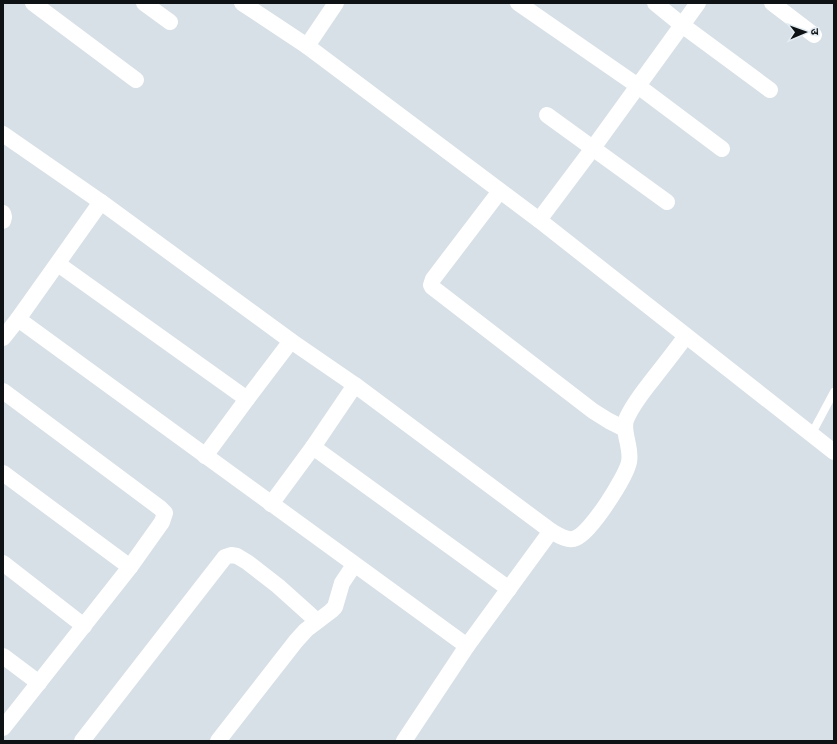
<svg xmlns="http://www.w3.org/2000/svg" width="837" height="744" font-family="Arial,'Noto Sans Devanagari',sans-serif">
<style>
.lines{fill:none;stroke-linecap:round;stroke-linejoin:round}
.service{stroke:#fff;stroke-width:8}
.minor{stroke:#fff;stroke-width:16}
</style>
<rect width="100%" height="100%" fill="#d7e0e6"/>
<g class="lines">
<path class="service" d="M811,435L834,392"/>
<g class="minor">
<path d="M33,3L136,80"/>
<path d="M144,3L170,22"/>
<path d="M242,3L307,46L539,220L834,452"/>
<path d="M518,3L638,86L722,149"/>
<path d="M655,3L682,25L770,90"/>
<path d="M772,3L814,35"/>
<path d="M307,46L336,3"/>
<path d="M547,115L667,202"/>
<path d="M3,134L101,202L291,341L355,385L551,531C558,535 568,542 576,538C591,532 626,477 629,462C632,448 622,432 626,420C632,405 643,392 653,379C664,365 675,351 686,336"/>
<path d="M500,191L433,279L431,285L432,287L593,411L609,421L625,429"/>
<path d="M3,213L4,217L3,221"/>
<path d="M539,220L593,148L698,3"/>
<path d="M58,264L247,399"/>
<path d="M18,319L467,646"/>
<path d="M3,338L18,319L101,202"/>
<path d="M3,391L160,508L165,513L162,522L130,567L3,728"/>
<path d="M313,447L509,589"/>
<path d="M205,456L247,399L291,341"/>
<path d="M3,473L130,567"/>
<path d="M271,504L313,447L355,385"/>
<path d="M3,563L84,626"/>
<path d="M3,656L39,683"/>
<path d="M82,741L225,557L231,555L237,556L247,562L278,586L317,621"/>
<path d="M218,741L296,641L306,630L331,611L335,607L342,583L354,565"/>
<path d="M404,741L467,646L551,531"/>
</g>
</g>
<rect width="837" height="744" fill="none" stroke="#0f1214" stroke-width="8"/>
<g transform="translate(805 32) rotate(88)" stroke="#e4edf3" stroke-width="3" paint-order="stroke">
<path d="M0-3L7 15L0 10L-7 15Z" fill="#0f1214"/>
<text y="-6" font-size="11" font-weight="bold" text-anchor="middle" fill="#0f1214">उ</text>
</g>
</svg>
